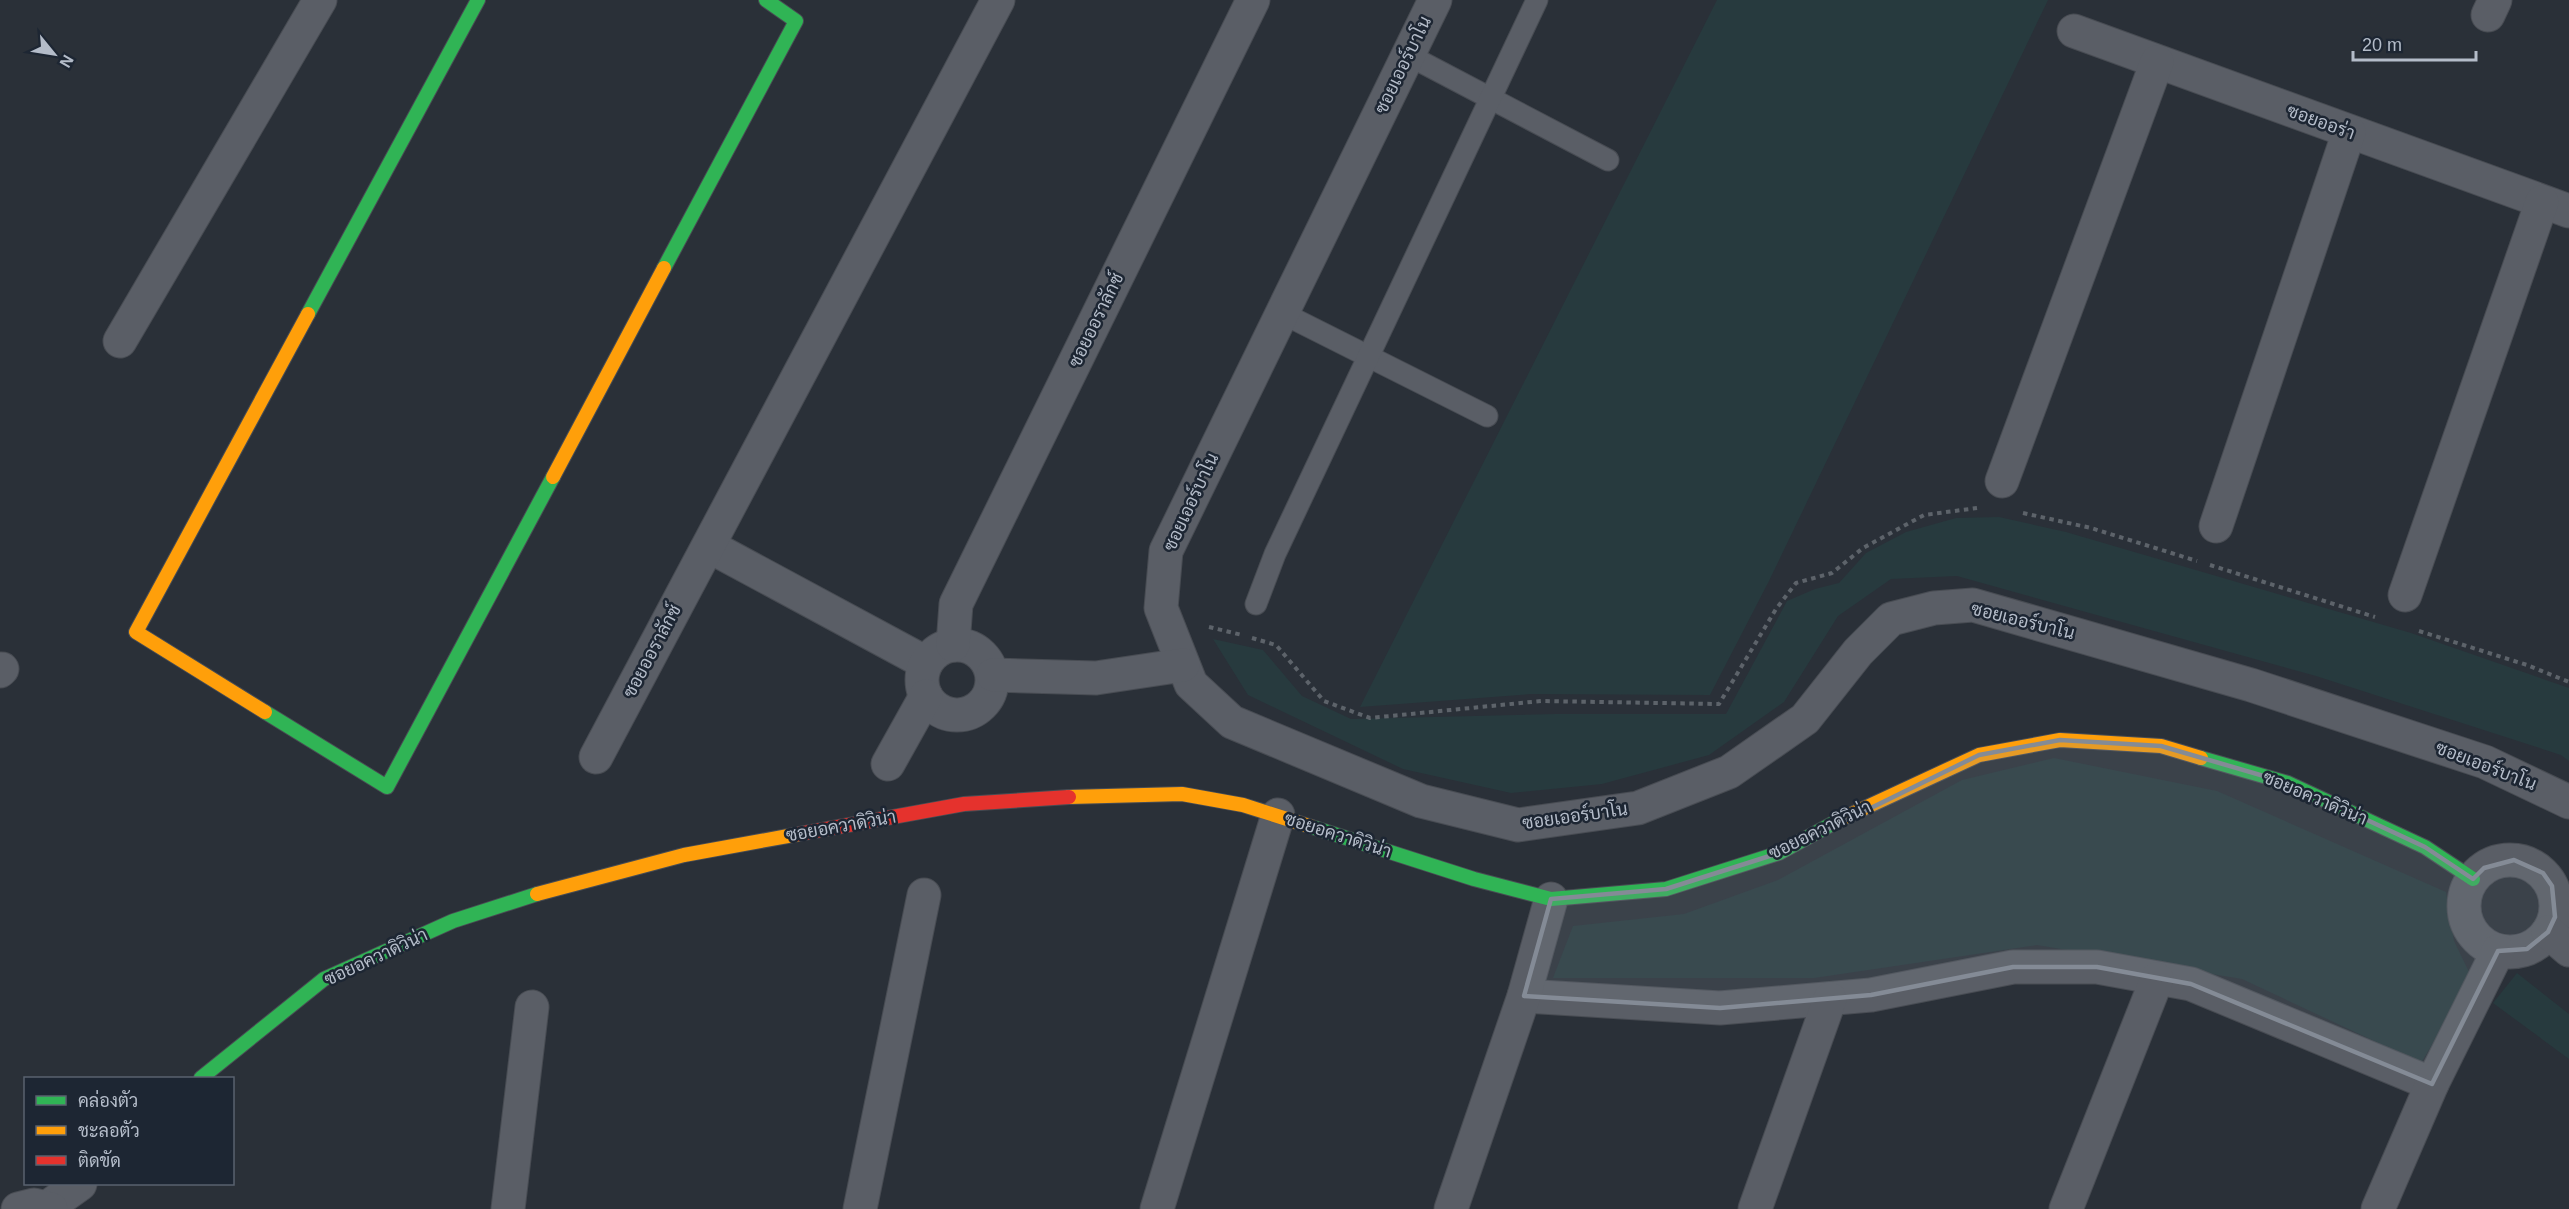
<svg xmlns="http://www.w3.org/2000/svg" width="2569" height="1209" font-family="Helvetica,Sarabun,sans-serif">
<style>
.green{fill:#273a3e}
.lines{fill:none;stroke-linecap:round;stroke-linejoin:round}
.lane-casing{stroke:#484c53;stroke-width:23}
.street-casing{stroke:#484c53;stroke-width:35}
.fast-casing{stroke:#484c53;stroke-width:16}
.slow-casing{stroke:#484c53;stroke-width:16}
.jam-casing{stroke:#484c53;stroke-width:16}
.path{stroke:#5d636a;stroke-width:4;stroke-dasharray:4.5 4.5;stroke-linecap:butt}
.lane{stroke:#5a5e66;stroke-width:21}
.street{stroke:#5a5e66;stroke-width:33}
.fast{stroke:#30b455;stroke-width:14}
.slow{stroke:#ff9f0a;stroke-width:14}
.jam{stroke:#e5322d;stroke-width:14}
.marked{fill:#848b96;fill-opacity:0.2;stroke:#848b96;stroke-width:4.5;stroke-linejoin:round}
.labels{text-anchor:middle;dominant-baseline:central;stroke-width:5;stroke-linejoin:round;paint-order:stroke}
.street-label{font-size:18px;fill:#b4bcc9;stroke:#1d2633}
</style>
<rect width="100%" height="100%" fill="#2a3038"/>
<g class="green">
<path d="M1717,0H2048L1769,581L1710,695L1531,694L1360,707Z"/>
<path d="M1999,517L2066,532L2411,633L2569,688V761L2561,755L2316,676L1957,576L1891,579L1838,616L1784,702L1709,755L1602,784L1511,793L1403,769L1248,695L1213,639L1263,650L1302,696L1351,719L1557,714H1726L1787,601L1815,589L1839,583L1866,553L1906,532L1956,518Z"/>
<path d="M2054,758L2217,791L2446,892L2454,941L2472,978L2421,1063L2242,979L2037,945L1814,978H1553L1573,926L1684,914L1778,880L1962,780Z"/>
<path d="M2517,973L2569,1014V1059L2493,1003Z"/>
</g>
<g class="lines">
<defs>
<g id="lane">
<path d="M1408,55L1608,160"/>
<path d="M1282,313L1487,416"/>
<path d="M1256,604L1275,554L1537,0"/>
</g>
<g id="street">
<path d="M1435,0L1166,551L1161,608L1191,684L1232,722L1421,801L1518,825L1638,808L1729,772L1805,719L1858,652L1891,619L1934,608L1973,605L2251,685L2485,762L2569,802"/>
<path d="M2488,15L2495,0"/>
<path d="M2074,31L2569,211"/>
<path d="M120,341L320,0"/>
<path d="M2002,481L2157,62"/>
<path d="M2216,526L2349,132"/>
<path d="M709,546L926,663"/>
<path d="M2405,595L2542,202"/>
<circle cx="957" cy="680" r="35"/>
<path d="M953,645L956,604L1253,0"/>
<path d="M0,671L2,669"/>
<path d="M993,675L1096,678L1183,665"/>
<path d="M596,757L998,0"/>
<path d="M888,764L926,696"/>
<circle cx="2510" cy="906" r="46"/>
<path d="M2548,932L2569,950"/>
<path d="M1524,996L1720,1008L1871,995L2013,967H2097L2191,984L2432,1084"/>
<path d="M48,1207L80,1184"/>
<path d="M18,1209L34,1205L51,1209"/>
<path d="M508,1209L532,1007"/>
<path d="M860,1209L924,895"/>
<path d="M1157,1209L1278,815"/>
<path d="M1451,1209L1524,996L1551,899"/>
<path d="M1755,1209L1830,999"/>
<path d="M2066,1209L2157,979"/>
<path d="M2378,1209L2432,1084L2498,951"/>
</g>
<g id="fast">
<path d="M664,268L796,21L766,0"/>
<path d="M308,314L478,0"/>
<path d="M265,712L387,787L553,477"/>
<path d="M2201,758L2288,783L2425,847L2473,879"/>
<path d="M1312,827L1474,879L1551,899L1666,889L1779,853L1841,819"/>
<path d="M201,1078L324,979L453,921L537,894"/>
</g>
<g id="slow">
<path d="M553,477L664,268"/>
<path d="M265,712L136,632L308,314"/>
<path d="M1069,797L1182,794L1243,805L1312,827"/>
<path d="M1841,819L1979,755L2060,740L2161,746L2201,758"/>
<path d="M537,894L684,855L799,834"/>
</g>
<path id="jam" d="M799,834L964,804L1069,797"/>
</defs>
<use href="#lane" class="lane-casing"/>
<use href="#street" class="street-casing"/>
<use href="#fast" class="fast-casing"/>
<use href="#slow" class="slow-casing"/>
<use href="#jam" class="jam-casing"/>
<g class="path">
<path d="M2023,513L2091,528L2197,561"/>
<path d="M2210,565L2375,617"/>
<path d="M1209,627L1242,635"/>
<path d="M2419,631L2527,665L2569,682"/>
<path d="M1252,638L1276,645L1324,701L1370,718L1541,701L1719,704L1776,609L1796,583L1832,573L1863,548L1924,515L1977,508"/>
</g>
<use href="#lane" class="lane"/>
<use href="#street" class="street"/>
<use href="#fast" class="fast"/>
<use href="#slow" class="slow"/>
<use href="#jam" class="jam"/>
</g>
<path class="marked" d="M2060,740L2161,746L2288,783L2425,847L2473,879L2484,868L2514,860L2543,873L2552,886L2555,917L2548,932L2527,949L2498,951L2432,1084L2191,984L2097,967H2013L1871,995L1720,1008L1524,996L1551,899L1666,889L1779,853L1979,755Z"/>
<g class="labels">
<g class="street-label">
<text transform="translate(1403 65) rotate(-64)">ซอยเออร์บาโน</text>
<text transform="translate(2321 122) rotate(20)">ซอยออร่า</text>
<text transform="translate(1096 320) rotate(-64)">ซอยออราลักซ์</text>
<text transform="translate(1191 502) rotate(-65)">ซอยเออร์บาโน</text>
<text transform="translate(2023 621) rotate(14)">ซอยเออร์บาโน</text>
<text transform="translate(652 651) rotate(-62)">ซอยออราลักซ์</text>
<text transform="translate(2486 766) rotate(21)">ซอยเออร์บาโน</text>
<text transform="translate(2315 798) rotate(23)">ซอยอควาดิวิน่า</text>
<text transform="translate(1575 816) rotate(-8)">ซอยเออร์บาโน</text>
<text transform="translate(841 826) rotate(-10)">ซอยอควาดิวิน่า</text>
<text transform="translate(1820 830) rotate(-26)">ซอยอควาดิวิน่า</text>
<text transform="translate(1338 835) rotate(18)">ซอยอควาดิวิน่า</text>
<text transform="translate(376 957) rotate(-25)">ซอยอควาดิวิน่า</text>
</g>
</g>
<rect x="24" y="1077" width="210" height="108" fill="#1d2633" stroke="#59626f" stroke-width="1.5"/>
<rect x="36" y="1096" width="30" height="9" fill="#30b455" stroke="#59626f" stroke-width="1.5"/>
<text x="78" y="1107" font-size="18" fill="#b4bcc9">คล่องตัว</text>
<rect x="36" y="1126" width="30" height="9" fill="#ff9f0a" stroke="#59626f" stroke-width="1.5"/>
<text x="78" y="1137" font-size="18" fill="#b4bcc9">ชะลอตัว</text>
<rect x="36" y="1156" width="30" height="9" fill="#e5322d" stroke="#59626f" stroke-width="1.5"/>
<text x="78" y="1167" font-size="18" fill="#b4bcc9">ติดขัด</text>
<g transform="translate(54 54) rotate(120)" stroke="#1d2633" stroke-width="4.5" paint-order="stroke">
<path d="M0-4.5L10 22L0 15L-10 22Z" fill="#b4bcc9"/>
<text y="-9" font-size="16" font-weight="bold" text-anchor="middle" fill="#b4bcc9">N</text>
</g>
<path d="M2353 51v9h123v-9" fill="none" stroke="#b4bcc9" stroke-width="3"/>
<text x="2362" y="51" font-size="18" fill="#b4bcc9" stroke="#1d2633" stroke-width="4.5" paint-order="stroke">20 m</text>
</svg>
